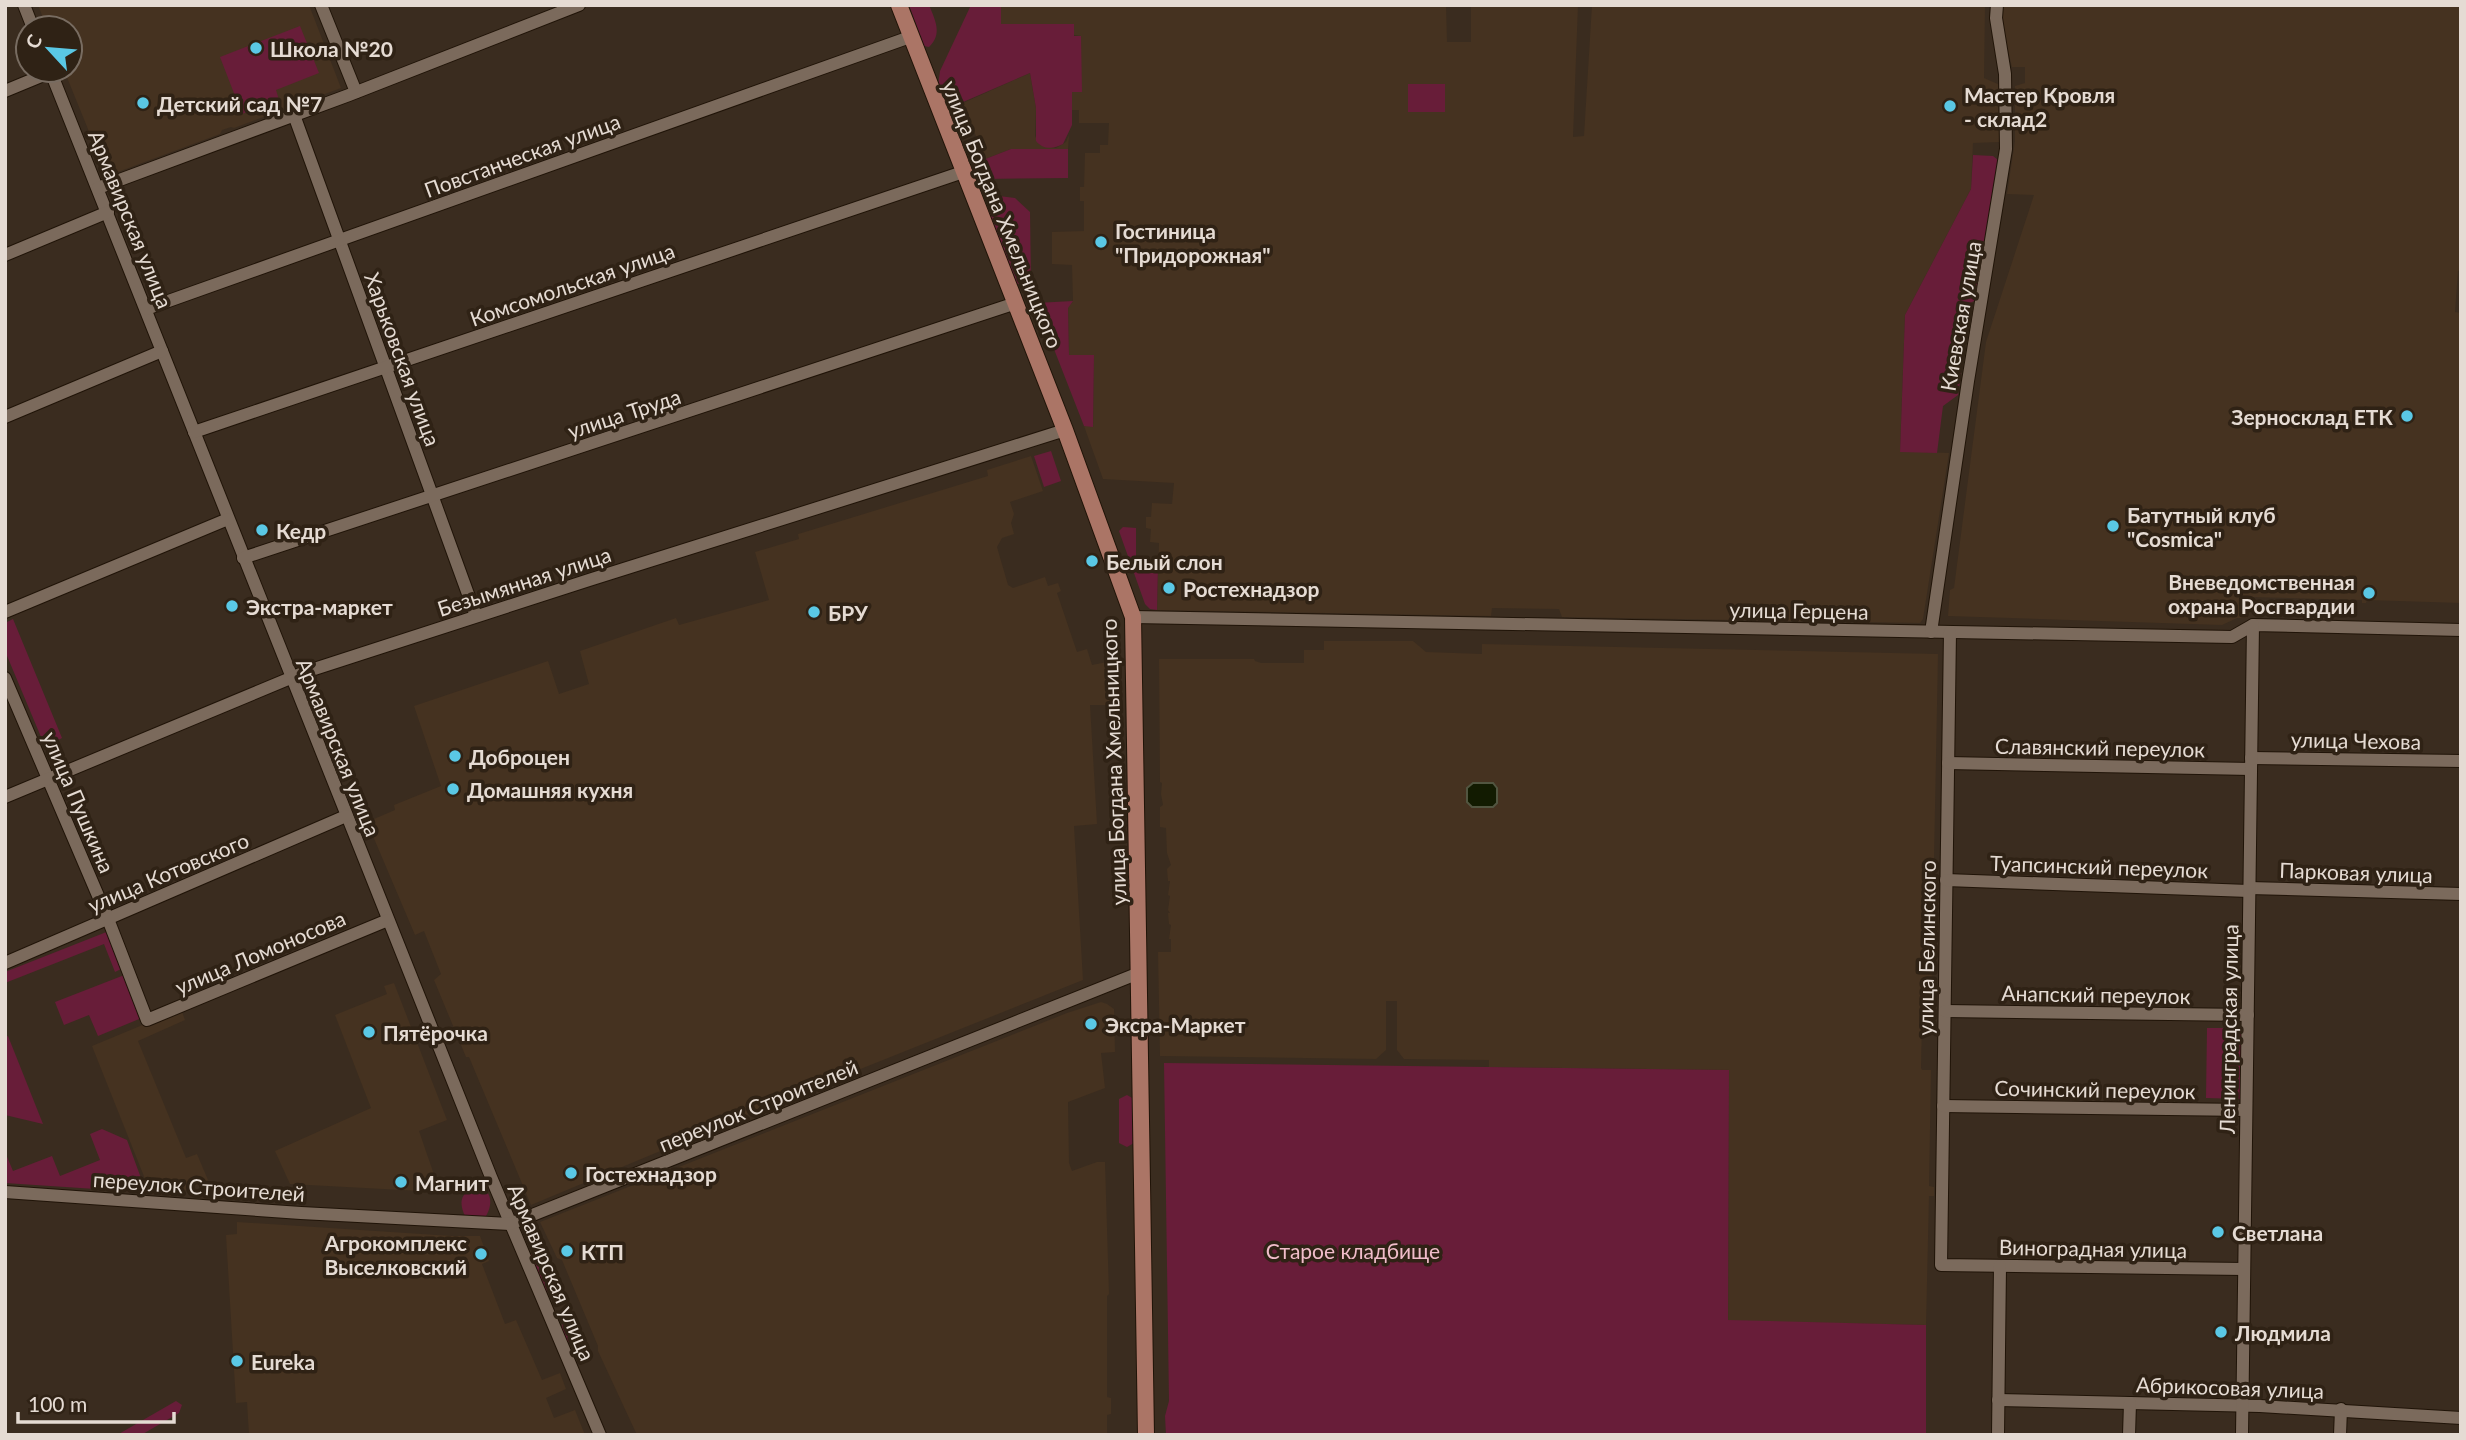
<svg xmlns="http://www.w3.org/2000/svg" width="2466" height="1440" font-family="Lato,sans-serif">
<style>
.built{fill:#453220}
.green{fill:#681d39}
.water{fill:#121b01;stroke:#515540;stroke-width:2}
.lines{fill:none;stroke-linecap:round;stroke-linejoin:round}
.minor-casing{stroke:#201408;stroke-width:14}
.major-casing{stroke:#201408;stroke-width:18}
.minor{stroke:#7b6a5c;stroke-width:12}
.major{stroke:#ab7566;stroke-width:16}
.poi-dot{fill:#5ac8e5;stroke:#2f2215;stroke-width:2.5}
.labels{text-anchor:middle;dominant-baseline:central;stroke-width:7;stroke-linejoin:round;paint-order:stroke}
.poi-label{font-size:21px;font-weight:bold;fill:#e5dbd3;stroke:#2f2215;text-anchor:start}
.street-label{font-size:21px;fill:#e5dbd3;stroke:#2f2215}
.park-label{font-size:21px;fill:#f1bdca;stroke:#2f2215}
</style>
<rect width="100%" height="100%" fill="#3a2c1f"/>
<g class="built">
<path d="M38,5H309L341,88L234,128L231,127L222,130L220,134L107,176L64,70H70V28H47Z"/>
<path d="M1001,5H1446L1447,42H1471V5H1578L1573,137L1584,136L1592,5H1985L1984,78L2000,85V142L1973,143L1971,189L1905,315L1900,451L1949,453L1923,619L1920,623L1562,617L1559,609L1492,608L1491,616L1157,610L1159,543L1150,542L1151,529L1146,528V517H1151L1152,503L1172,504L1174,483L1103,479L1084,426H1093L1094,355H1069L1068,307L1073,301L1072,265L1052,264V232L1084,231V201H1080V187H1084L1085,153H1100V145H1108L1109,123H1079V110H1072V91L1081,92V36L1001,24Z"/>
<path d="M2002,5H2461V270L2458,271L2455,312L2461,313V603L2367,600L2366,603H2362V600L2248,597L2247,618H2237L2222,625L1948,616L1950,590L1954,588L1986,342L2034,195L2007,194L2015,141V86L2025,83V67H2012L2004,34Z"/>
<path d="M1030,73L1036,108L1035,136L1039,144L1056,148L1066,142L1069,135L1068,149H1011L975,163L973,159L983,154L963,103Z"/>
<path d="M1031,456L1043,491L1010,502L1014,514L1011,523L1014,534L1002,538L997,547L1008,585L1013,588L1045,577L1048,586L1058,583L1061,591L1057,593L1077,652L1087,649L1092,665L1112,661L1113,705H1090L1097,824L1074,826L1083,980L778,1102L531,1205L469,1057H466L434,980L441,974L424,931L415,935L367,822L395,810L394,805L441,786L414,706L548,661L559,694L589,684L580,651L676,618L679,625L769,600L755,552L799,539L798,534L805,532L988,476L987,470Z"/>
<path d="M1324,641H1413L1426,652L1482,654V644L1938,654L1931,1014L1922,1021L1921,1068L1922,1070H1931L1929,1186L1934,1187V1196H1929L1926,1325L1728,1321L1729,1070L1489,1067V1060L1404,1059L1397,1050V1001H1386V1050L1376,1059L1160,1056L1158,952H1171V939H1169L1171,925L1169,924L1168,913H1170L1168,910L1170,896L1168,895L1170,881H1168L1167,869L1171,865L1167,853L1166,828L1160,827V807L1163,805L1161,794L1162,783L1160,782L1159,659H1254L1255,661L1261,663H1304V650H1324Z"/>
<path d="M394,983L447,1120L419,1131L440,1192L290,1184L275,1151L371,1108L335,1015L387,994L384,986Z"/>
<path d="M1101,1002L1107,1004L1114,1009L1115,1052L1101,1053L1105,1088L1068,1102L1069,1163L1072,1171L1097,1162H1105L1109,1294L1107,1296V1397L1111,1398V1414L1107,1415V1435H637L598,1351V1346L562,1260L557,1258L540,1222L1067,1013Z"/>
<path d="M181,1009L185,1020L138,1041L186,1158L197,1154L208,1180L173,1196L151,1194L92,1046Z"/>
<path d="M237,1222L452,1236H480L489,1261L482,1264L505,1324L516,1320L542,1380L560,1373L566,1389L546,1398L554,1418L575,1410L585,1435H249L247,1402L236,1403L226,1235L237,1234Z"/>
</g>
<g class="green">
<path d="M909,5H929C935,20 943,34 929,47L924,46Z"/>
<path d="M971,5H1001V24H1074V36H1081L1082,92H1072V125L1063,144C1054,149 1043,150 1036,141V108L1030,73L947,109L938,86L940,71Z"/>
<path d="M300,26L319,73L276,90L279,100L242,114L220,57Z"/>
<rect x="1408" y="84" width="37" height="28"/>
<path d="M1011,149H1068V178L981,179L975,163Z"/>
<path d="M1973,155L1993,156L1998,160L1976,300L1964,306L1960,328L1966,336L1958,395L1943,406L1937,453L1900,452L1905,315L1971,189Z"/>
<path d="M999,196L1015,198L1030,212L1031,281L1013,285L985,212L990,202Z"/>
<path d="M1073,301L1068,308L1069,355H1094L1093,427L1084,426L1036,303Z"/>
<path d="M1051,451L1061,481L1044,487L1034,456Z"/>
<path d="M1123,527L1136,528V566L1158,567L1157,610L1150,609L1145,604L1119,531Z"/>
<path d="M13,619L62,738L52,743L61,765L54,768L5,651V623Z"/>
<path d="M109,931L123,968L115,972L104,944L5,983V972Z"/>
<path d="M127,974L144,1017L98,1036L89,1015L64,1025L55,1002Z"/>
<path d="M2207,1028H2242L2241,1099L2206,1098Z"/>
<path d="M8,1036L43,1124L5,1115V1037Z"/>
<path d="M1164,1063L1729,1070L1728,1320L1926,1325V1435H1166L1165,1416L1169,1401Z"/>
<path d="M1127,1095L1134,1099V1143L1127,1147L1119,1143V1099Z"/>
<path d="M102,1129L127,1140L145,1189L141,1192L5,1183V1152L13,1171L52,1156L60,1176L100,1160L90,1134Z"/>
<path d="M480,1187C493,1192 492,1206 486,1216H465C457,1199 463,1190 480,1187Z"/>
<path d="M543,1249L561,1291L553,1295L544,1289L530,1255Z"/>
<path d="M572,1316L586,1349L567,1341L562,1329L563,1320Z"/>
<path d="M176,1401L182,1405L179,1413L141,1435H117Z"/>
</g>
<path class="water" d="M1473,783H1493L1497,788V803L1493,807H1472L1467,802V788Z"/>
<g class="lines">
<defs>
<g id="minor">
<path d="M24,5L33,28"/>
<path d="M321,5L356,92"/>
<path d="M50,70L491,1177L600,1435"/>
<path d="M5,91L51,72"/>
<path d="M294,115L476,616"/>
<path d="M98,188L349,95L579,5"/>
<path d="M5,255L108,212"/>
<path d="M146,309L910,37"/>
<path d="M5,417L162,351"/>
<path d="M194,432L963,172"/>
<path d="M243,558L1016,303"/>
<path d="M5,612L228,519"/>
<path d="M1133,617L2232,637L2253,625L2461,630"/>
<path d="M1931,632L1968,381L2006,149L2005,74L1996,18L1997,5"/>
<path d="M1950,632L1941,1265L2244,1269"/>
<path d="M5,678L108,919L147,1020L388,920"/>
<path d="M2251,758L2461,761"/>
<path d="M1948,763L2251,769"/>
<path d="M5,797L305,672L589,580L1065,430"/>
<path d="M1946,880L2249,891"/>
<path d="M2249,888L2461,894"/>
<path d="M5,963L346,816"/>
<path d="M1945,1011L2248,1015"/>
<path d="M1943,1106L2246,1110"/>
<path d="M5,1192L301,1213L510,1224L1139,973"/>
<path d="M1998,1400L2260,1406L2461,1418"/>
<path d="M1998,1435L2000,1266"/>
<path d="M2129,1435L2130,1403"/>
<path d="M2242,1435L2253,625"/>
<path d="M2340,1435L2341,1409"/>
</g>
<path id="major" d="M899,5L1065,430L1133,617L1146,1435"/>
</defs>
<use href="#minor" class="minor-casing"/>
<use href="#major" class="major-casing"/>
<use href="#minor" class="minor"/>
<use href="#major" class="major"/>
</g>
<g class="poi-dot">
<circle cx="256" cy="48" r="7"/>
<circle cx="143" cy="103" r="7"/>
<circle cx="1950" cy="106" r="7"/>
<circle cx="1101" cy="242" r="7"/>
<circle cx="2407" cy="416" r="7"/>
<circle cx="2113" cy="526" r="7"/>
<circle cx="262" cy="530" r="7"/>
<circle cx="1092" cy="561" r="7"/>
<circle cx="1169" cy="588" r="7"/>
<circle cx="2369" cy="593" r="7"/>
<circle cx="232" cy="606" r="7"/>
<circle cx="814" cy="612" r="7"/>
<circle cx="455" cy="756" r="7"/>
<circle cx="453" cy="789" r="7"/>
<circle cx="1091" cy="1024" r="7"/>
<circle cx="369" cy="1032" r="7"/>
<circle cx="571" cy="1173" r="7"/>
<circle cx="401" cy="1182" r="7"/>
<circle cx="2218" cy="1232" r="7"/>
<circle cx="567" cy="1251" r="7"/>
<circle cx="481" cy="1254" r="7"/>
<circle cx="2221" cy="1332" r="7"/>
<circle cx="237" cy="1361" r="7"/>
</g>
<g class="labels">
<g class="poi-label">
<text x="270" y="48">Школа №20</text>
<text x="1964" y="94">Мастер Кровля<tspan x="1964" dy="24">- склад2</tspan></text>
<text x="157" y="103">Детский сад №7</text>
<text x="1115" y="230">Гостиница<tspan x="1115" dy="24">"Придорожная"</tspan></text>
<text x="2393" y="416" text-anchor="end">Зерносклад ЕТК</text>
<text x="2127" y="514">Батутный клуб<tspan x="2127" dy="24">"Cosmica"</tspan></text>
<text x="276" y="530">Кедр</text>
<text x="1106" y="561">Белый слон</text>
<text x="2355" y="581" text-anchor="end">Вневедомственная<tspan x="2355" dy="24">охрана Росгвардии</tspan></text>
<text x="1183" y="588">Ростехнадзор</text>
<text x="246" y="606">Экстра-маркет</text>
<text x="828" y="612">БРУ</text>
<text x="469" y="756">Доброцен</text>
<text x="467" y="789">Домашняя кухня</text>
<text x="1105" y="1024">Эксра-Маркет</text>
<text x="383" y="1032">Пятёрочка</text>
<text x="585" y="1173">Гостехнадзор</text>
<text x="415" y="1182">Магнит</text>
<text x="2232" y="1232">Светлана</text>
<text x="467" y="1242" text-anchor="end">Агрокомплекс<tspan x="467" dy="24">Выселковский</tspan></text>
<text x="581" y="1251">КТП</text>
<text x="2235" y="1332">Людмила</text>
<text x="251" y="1361">Eureka</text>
</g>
<g class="street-label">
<text transform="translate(522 155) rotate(-20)">Повстанческая улица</text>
<text transform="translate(1003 214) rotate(68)">улица Богдана Хмельницкого</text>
<text transform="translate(131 219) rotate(68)">Армавирская улица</text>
<text transform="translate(572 284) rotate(-19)">Комсомольская улица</text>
<text transform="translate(1960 316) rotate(-80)">Киевская улица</text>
<text transform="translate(403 359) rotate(70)">Харьковская улица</text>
<text transform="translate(624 413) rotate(-18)">улица Труда</text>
<text transform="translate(524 581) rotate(-18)">Безымянная улица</text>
<text transform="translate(1799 610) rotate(1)">улица Герцена</text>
<text transform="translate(2356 740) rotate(1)">улица Чехова</text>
<text transform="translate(339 747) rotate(68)">Армавирская улица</text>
<text transform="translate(2100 747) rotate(1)">Славянский переулок</text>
<text transform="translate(1113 762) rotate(-92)">улица Богдана Хмельницкого</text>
<text transform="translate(79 802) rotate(67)">улица Пушкина</text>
<text transform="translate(2099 866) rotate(2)">Туапсинский переулок</text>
<text transform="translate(168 872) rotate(-23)">улица Котовского</text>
<text transform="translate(2356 872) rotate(2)">Парковая улица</text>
<text transform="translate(1926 948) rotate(-89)">улица Белинского</text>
<text transform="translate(260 952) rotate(-23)">улица Ломоносова</text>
<text transform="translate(2096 994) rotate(1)">Анапский переулок</text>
<text transform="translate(2228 1029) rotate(-89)">Ленинградская улица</text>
<text transform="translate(2095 1089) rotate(1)">Сочинский переулок</text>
<text transform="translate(758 1105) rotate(-22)">переулок Строителей</text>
<text transform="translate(199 1186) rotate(4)">переулок Строителей</text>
<text transform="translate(2093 1248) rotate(1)">Виноградная улица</text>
<text transform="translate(552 1272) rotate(67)">Армавирская улица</text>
<text transform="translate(2230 1387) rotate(2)">Абрикосовая улица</text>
</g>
<g class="park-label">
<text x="1353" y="1250">Старое кладбище</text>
</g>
</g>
<rect width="2466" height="1440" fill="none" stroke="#e5dbd3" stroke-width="14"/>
<g transform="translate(49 49) rotate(296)"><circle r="33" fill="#2f2215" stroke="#786c61" stroke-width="2"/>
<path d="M0-5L12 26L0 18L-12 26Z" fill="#5ac8e5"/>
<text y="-10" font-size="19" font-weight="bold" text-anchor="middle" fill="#e5dbd3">С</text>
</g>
<path d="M18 1412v10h156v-10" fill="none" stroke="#e5dbd3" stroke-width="3.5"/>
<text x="28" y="1412" font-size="21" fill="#e5dbd3" stroke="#2f2215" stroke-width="5" paint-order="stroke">100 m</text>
</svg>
